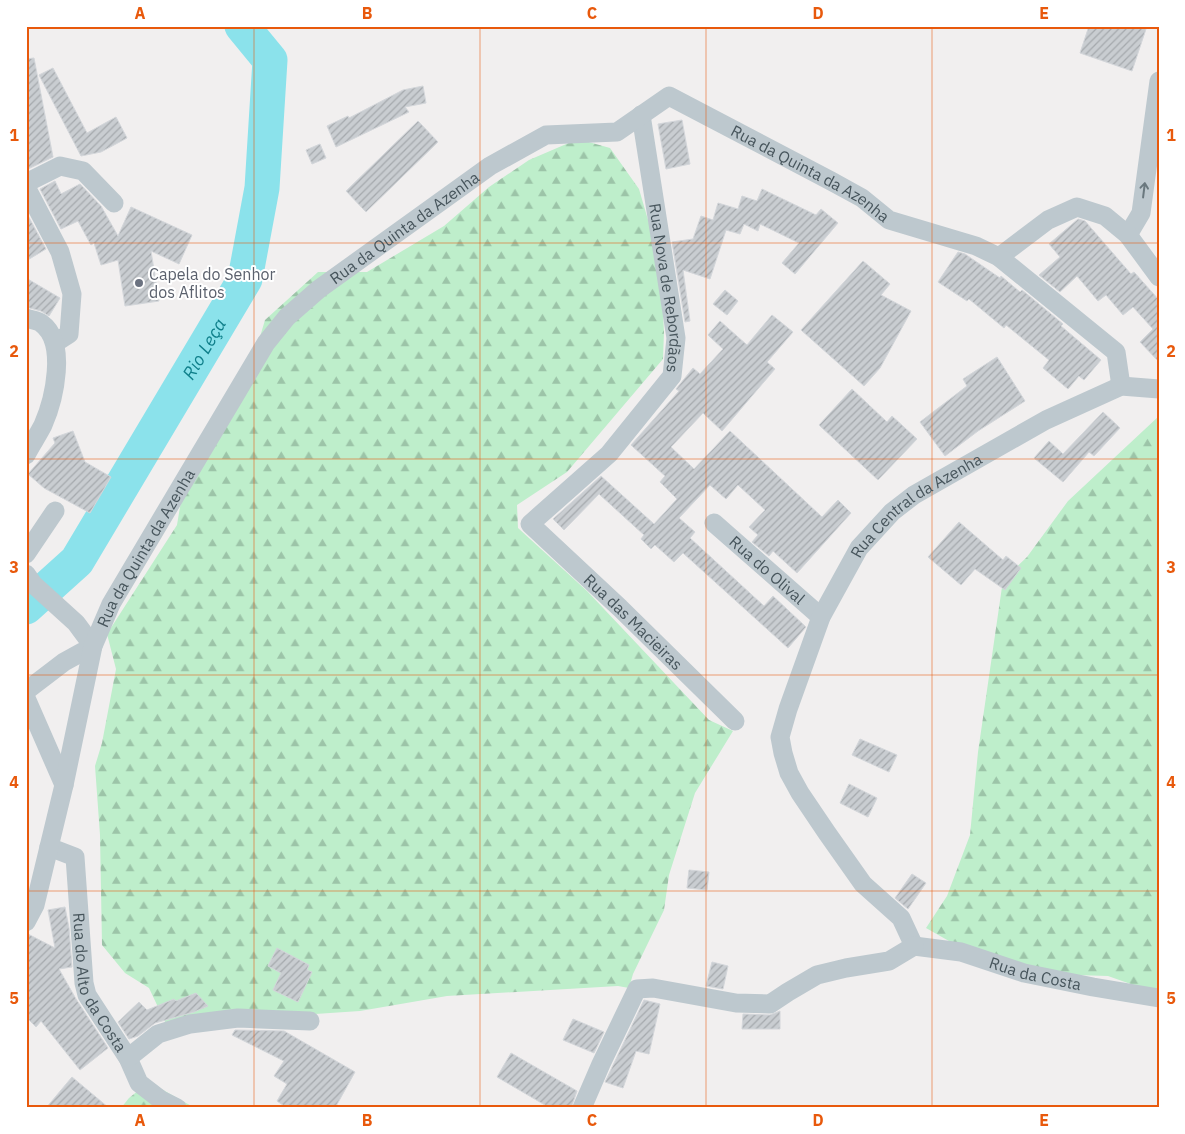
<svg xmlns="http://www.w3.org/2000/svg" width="1185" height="1134" font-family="'IBM Plex Sans',sans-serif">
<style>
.forest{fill:url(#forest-firs)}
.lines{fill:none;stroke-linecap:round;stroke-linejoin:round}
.river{stroke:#8be2eb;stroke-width:35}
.building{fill:url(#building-hatch);stroke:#d3d6da}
.minor{stroke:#bdc8ce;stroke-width:19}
.oneway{stroke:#6a787e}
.grid{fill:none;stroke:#e8590c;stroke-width:1;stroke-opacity:0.55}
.worship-dot{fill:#6b7280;stroke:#fff;stroke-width:2}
.labels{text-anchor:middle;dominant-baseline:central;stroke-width:4;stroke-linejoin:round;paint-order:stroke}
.street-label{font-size:16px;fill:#47555c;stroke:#fff}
.worship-label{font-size:16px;fill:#5b616d;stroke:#fff;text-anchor:start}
.water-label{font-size:18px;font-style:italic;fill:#0f7f8a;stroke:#fff}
.neatline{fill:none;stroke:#e8590c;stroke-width:2}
.grid-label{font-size:16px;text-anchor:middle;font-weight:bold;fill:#e8590c}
</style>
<defs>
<pattern id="forest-firs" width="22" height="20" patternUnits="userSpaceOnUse" patternTransform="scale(1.25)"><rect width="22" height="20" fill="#beeecb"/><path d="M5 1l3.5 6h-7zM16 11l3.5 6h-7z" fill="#9cc4a8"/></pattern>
<pattern id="building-hatch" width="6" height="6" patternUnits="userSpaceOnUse" patternTransform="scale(1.25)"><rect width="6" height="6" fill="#c9cdd1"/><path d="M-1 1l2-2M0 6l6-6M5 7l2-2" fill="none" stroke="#a5a9ad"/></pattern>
</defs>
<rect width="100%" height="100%" fill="#f1efef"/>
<g class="forest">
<path d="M578,139L610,148L639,189L660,261L664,332L663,359L567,472L517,505L518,528L587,591L709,720L733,731L695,793L669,875L664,910L633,974L629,988L618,986L447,996L360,1011L166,1024L149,988L125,973L102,945L100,835L95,766L102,743L116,669L107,634L177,525L183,489L254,357L265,320L318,272H367L444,226L489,187L529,160Z"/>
<path d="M1159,416V994L1108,976L1043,974L956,945L926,928L947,896L970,835L978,752L1003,580L1027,557L1068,501Z"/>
<path d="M149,1082L195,1108H121L129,1098Z"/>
</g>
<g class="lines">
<path class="river" id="s1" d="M26,607L77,561L245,279L262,188L270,60L242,26"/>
</g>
<g class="building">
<path d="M1089,26H1147L1132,71L1080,53Z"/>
<path d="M34,58L53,157L26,170V59Z"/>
<path d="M53,68L87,133L116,117L127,138L101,152L81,156L39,75Z"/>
<path d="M423,86L426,103L405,107L409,112L336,147L327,126L348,116L349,118L403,90Z"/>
<path d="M682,120L690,164L666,169L658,124Z"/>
<path d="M418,121L438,142L366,212L346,191Z"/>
<path d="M320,144L326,158L312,164L306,150Z"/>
<path d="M55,181L61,194L80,184L101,206L118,236L131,207L192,235L179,264L151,251L159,301L125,306L118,260L101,265L94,243L91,245L78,221L61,229L40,189Z"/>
<path d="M762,189L816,215L821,209L838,223L795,274L782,263L799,243L760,224L758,231L744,224L740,234L726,230L710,279L683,270L690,321L685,322L672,242L693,239L701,216L713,220L718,203L738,209L742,196L757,201Z"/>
<path d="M26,212L46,249L26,261Z"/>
<path d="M1078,219L1085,221L1131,274L1134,272L1159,300V362L1140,342L1153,329L1133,307L1123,315L1106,295L1098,301L1077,276L1060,292L1039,275L1060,257L1049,244Z"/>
<path d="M958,252L965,254L1000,278L1001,276L1020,292L1022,290L1063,324L1061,326L1101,360L1084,380L1079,376L1068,389L1043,368L1049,360L1006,325L1004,328L969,299L967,301L938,282Z"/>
<path d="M863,261L890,284L881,295L911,311L880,368L864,386L801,330Z"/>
<path d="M26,278L60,298L49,316L41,311L26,307Z"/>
<path d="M725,290L738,301L727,315L713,304Z"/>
<path d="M772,315L793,332L767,362L775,369L722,431L703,413L671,447L694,469L730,431L822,517L838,500L851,513L797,573L773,551L769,556L752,542L758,535L749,527L765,510L738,485L726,499L710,485L679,518L695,532L690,538L764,606L773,596L806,627L788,648L683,553L674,562L655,545L651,549L641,539L644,535L599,494L564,530L553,519L601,476L654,524L677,499L660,482L665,476L631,445L679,391L676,389L693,368L700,374L723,349L708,335L720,321L747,345Z"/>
<path d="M997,357L1025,401L978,431L945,456L920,422L967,386L963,379Z"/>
<path d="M852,389L887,422L892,416L917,439L878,480L819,425Z"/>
<path d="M1103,412L1120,428L1094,456L1089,452L1063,482L1034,458L1049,441L1063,454Z"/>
<path d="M73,431L85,462L111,477L90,513L44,488L28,474L55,443L53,438Z"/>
<path d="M959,522L1003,560L1006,556L1021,568L1005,590L975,569L961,585L928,557Z"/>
<path d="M860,739L897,755L889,772L852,755Z"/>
<path d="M849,784L877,798L868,817L840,803Z"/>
<path d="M689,870L709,872L707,890L687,888Z"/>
<path d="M912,874L926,883L908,909L895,898Z"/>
<path d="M65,907L69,928L72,967L59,969L76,999L108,1048L80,1070L41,1021L36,1027L26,1017V933L55,948L48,910Z"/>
<path d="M277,948L309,965L307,970L312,972L298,1002L273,990L281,973L268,966Z"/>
<path d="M712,962L728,966L723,989L706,986Z"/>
<path d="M196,993L208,1006L194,1012L155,1023L138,1036L129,1039L118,1022L139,1002L147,1010L174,999L176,1001Z"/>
<path d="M644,1000L660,1004L649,1054L636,1051L623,1088L605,1082Z"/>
<path d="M780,1011V1029H742L743,1014L770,1015Z"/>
<path d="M573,1019L604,1032L594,1053L563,1040Z"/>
<path d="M235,1030L284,1031L355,1072L335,1108H287L277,1101L287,1084L274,1076L284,1061L232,1035Z"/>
<path d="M511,1053L577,1091L571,1108H550L497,1077Z"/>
<path d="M72,1077L109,1108H46Z"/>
</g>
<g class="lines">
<g class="minor">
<path id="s2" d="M641,115L676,338L672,376L609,454L530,524L620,608L735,721"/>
<path d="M26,183L60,166L83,171L114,203"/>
<path d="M26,187L60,252L72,294L69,334L55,343"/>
<path d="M1128,235L1141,213L1159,81"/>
<path d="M999,257L1048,220L1077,207L1105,216L1128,235L1159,277"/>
<path d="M26,318C31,320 37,320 41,323C68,342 54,400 43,425C38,435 31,445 26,455"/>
<path id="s3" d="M714,523L821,617"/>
<path d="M26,554L55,511"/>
<path d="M26,574L33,584L76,623L93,646L64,662L26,691"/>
<path d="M26,698L64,785"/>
<path id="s4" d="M49,847L75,857L84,983L87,995L128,1058L139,1083L161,1100L177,1108"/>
<path id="s5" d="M26,922L35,905L64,785L93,646L111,604L266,343L287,317L319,289L490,166L546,135L617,132L669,96L831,181L862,198L889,220L976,246L999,257L1116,352L1121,386"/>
<path id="s6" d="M914,946L901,918L863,884L827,833L800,793L789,773L783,753L780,737L788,709L821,617L859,548L892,512L914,495L1046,420L1121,386L1159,389"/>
<path id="s7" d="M914,946L961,952L1024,973L1093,987L1159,998"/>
<path d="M128,1058L158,1034L190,1024L238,1018L310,1021"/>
<path d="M582,1108L601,1064L637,989L653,988L736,1003L770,1004L788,992L817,975L846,968L889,961L914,946"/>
</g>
</g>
<defs><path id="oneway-shaft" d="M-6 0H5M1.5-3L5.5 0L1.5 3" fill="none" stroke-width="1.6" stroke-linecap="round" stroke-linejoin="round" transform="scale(1.25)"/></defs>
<use class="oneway" href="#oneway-shaft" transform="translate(1144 190) rotate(-83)"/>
<path class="grid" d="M254,26V1108M480,26V1108M706,26V1108M932,26V1108M26,243H1159M26,459H1159M26,675H1159M26,891H1159"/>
<circle class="worship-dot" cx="139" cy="283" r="5"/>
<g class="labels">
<g class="street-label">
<text stroke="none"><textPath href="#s5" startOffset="1280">Rua da Quinta da Azenha</textPath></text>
<text stroke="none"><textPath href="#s5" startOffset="815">Rua da Quinta da Azenha</textPath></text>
<text stroke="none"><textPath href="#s2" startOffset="175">Rua Nova de Rebordãos</textPath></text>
<text stroke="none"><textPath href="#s6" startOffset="530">Rua Central da Azenha</textPath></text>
<text stroke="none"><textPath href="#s5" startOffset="396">Rua da Quinta da Azenha</textPath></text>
<text stroke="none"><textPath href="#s3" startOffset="71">Rua do Olival</textPath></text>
<text stroke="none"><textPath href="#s2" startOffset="612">Rua das Macieiras</textPath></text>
<text stroke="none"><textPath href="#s7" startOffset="125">Rua da Costa</textPath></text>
<text stroke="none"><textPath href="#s4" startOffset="158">Rua do Alto da Costa</textPath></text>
</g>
<g class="worship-label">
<text x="149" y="274">Capela do Senhor<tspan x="149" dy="18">dos Aflitos</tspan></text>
</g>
<g class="water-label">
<text stroke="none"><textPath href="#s1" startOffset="316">Rio Leça</textPath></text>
</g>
</g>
<rect width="1185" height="1134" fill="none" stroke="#ffffff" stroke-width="55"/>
<rect x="28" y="28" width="1130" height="1078" class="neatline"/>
<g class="grid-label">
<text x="140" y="19">A</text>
<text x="367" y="19">B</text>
<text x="592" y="19">C</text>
<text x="818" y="19">D</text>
<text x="1044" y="19">E</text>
<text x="14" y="141">1</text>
<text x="1171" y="141">1</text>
<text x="14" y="357">2</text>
<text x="1171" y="357">2</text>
<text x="14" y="573">3</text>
<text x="1171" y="573">3</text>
<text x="14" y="788">4</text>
<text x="1171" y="788">4</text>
<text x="14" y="1004">5</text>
<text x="1171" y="1004">5</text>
<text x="140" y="1126">A</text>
<text x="367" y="1126">B</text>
<text x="592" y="1126">C</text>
<text x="818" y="1126">D</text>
<text x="1044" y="1126">E</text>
</g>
</svg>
